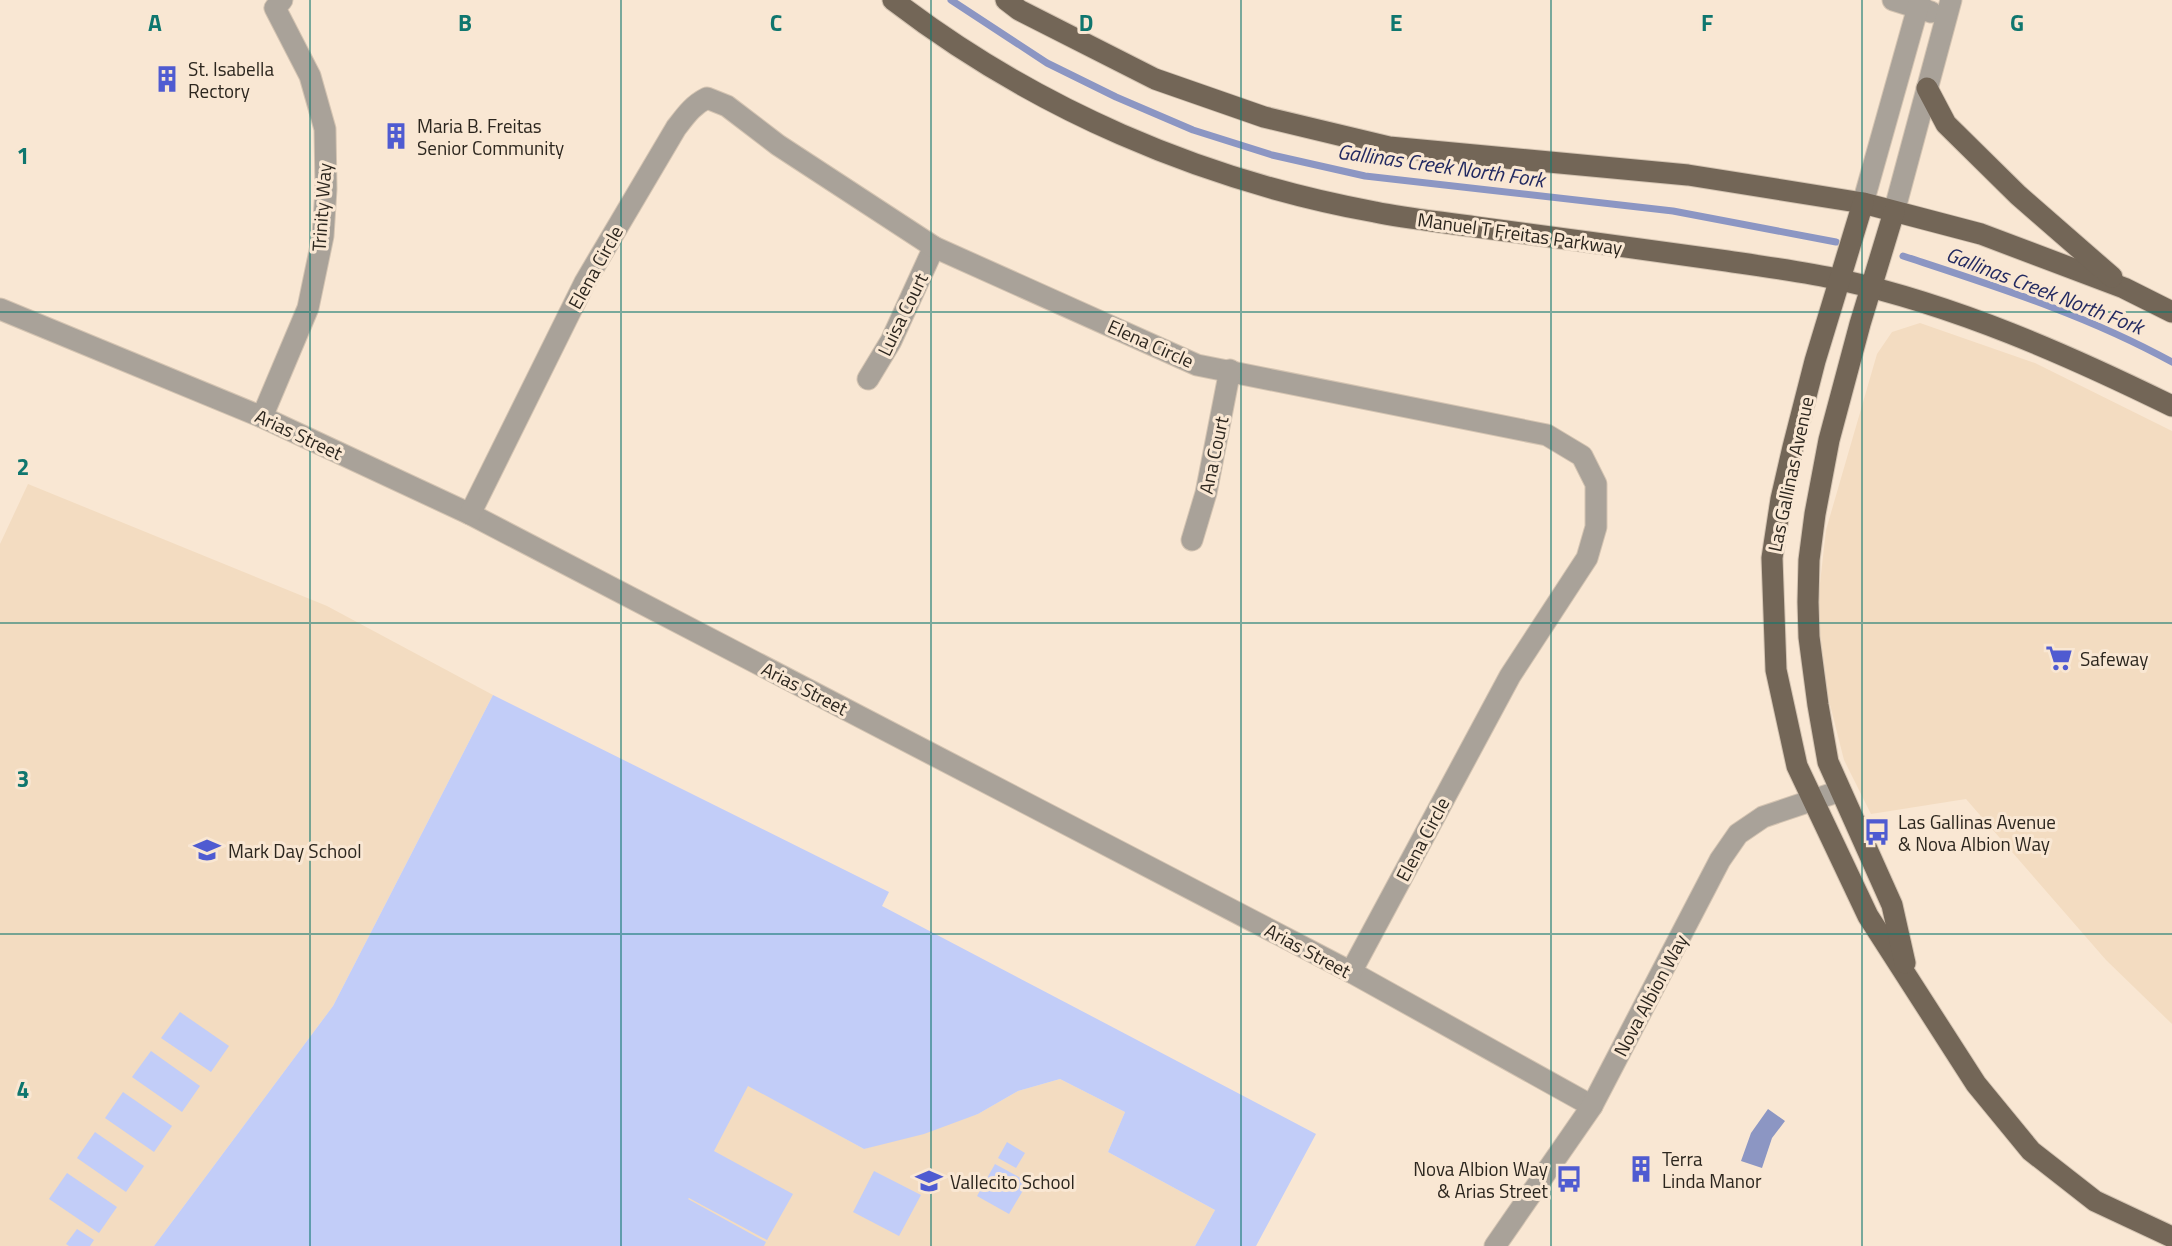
<svg xmlns="http://www.w3.org/2000/svg" width="2172" height="1246" font-family="'Titillium Web',sans-serif">
<style>
.built{fill:#f3dcc1}
.green{fill:#c2cdf8}
.water{fill:#8c96c3}
.lines{fill:none;stroke-linecap:round;stroke-linejoin:round}
.stream{stroke:#8c96c3;stroke-width:7}
.minor-casing{stroke:#d4c4b2;stroke-width:23}
.major-casing{stroke:#d4c4b2;stroke-width:23}
.minor{stroke:#a9a299;stroke-width:21}
.major{stroke:#736657;stroke-width:21}
.grid{fill:none;stroke:#0f766e;stroke-width:2;stroke-opacity:0.55}
.labels{text-anchor:middle;dominant-baseline:central;stroke-width:6;stroke-linejoin:round;paint-order:stroke}
.poi-label{font-size:19px;fill:#2c261e;stroke:#f9e7d3;text-anchor:start}
.street-label{font-size:19px;fill:#2c261e;stroke:#f9e7d3}
.water-label{font-size:21px;font-style:italic;fill:#232a61;stroke:#f9e7d3}
.grid-label{font-size:23px;text-anchor:middle;font-weight:bold;fill:#0f766e;stroke:#f9e7d3;stroke-width:6;stroke-linejoin:round;paint-order:stroke}
</style>
<rect width="100%" height="100%" fill="#f9e7d3"/>
<g class="built">
<path d="M1920,323L2035,363L2172,431V1024L2106,960L1966,799L1871,814L1844,760L1822,673L1818,601L1826,530L1877,354L1892,332Z"/>
<path d="M28,484L327,606L493,695L333,1006L154,1246H0V544Z"/>
<path d="M1060,1079L1125,1112L1108,1152L1215,1210L1195,1246H662L748,1085L864,1149L978,1114L1018,1091Z"/>
</g>
<g class="green">
<path d="M493,695L889,892L882,906L1316,1134L1256,1246H1195L1215,1210L1108,1152L1125,1112L1060,1079L1018,1091L978,1114L924,1134L864,1149L748,1086L714,1151L793,1194L767,1240L689,1198L688,1199L766,1242L764,1246H154L333,1006Z"/>
<path d="M180,1012L229,1046L211,1072L161,1038Z"/>
<path d="M151,1051L200,1086L182,1112L132,1077Z"/>
<path d="M123,1092L172,1126L154,1152L105,1118Z"/>
<path d="M95,1132L144,1166L126,1192L77,1158Z"/>
<path d="M1007,1142L1025,1153L1016,1168L998,1158Z"/>
<path d="M995,1164L1028,1182L1009,1214L977,1196Z"/>
<path d="M874,1171L921,1195L899,1236L853,1212Z"/>
<path d="M67,1173L117,1207L99,1233L49,1199Z"/>
<path d="M77,1229L94,1240L90,1246H69L66,1244Z"/>
</g>
<path class="water" d="M1768,1109L1785,1121L1772,1138L1762,1168L1741,1161L1751,1133Z"/>
<g class="lines">
<g class="stream">
<path d="M951,0L1047,63L1116,97L1193,130L1272,155L1365,176L1673,211L1836,242"/>
<path d="M1903,256C1994,286 2087,315 2172,362"/>
</g>
<defs>
<g id="minor">
<path d="M1893,0L1931,12"/>
<path d="M1863,203L1920,0"/>
<path d="M1894,212L1951,0"/>
<path d="M0,309L262,417L470,514L1351,972L1592,1106"/>
<path d="M868,379L891,341L934,247"/>
<path d="M262,417L308,308L323,236L326,189L325,129L310,76L275,8L282,0"/>
<path d="M470,514L585,282L676,128C686,115 693,105 707,98L727,106L778,145L934,247L1197,365L1547,435L1582,456L1596,484V527L1587,558L1510,676L1351,972"/>
<path d="M1192,540L1206,493L1230,370"/>
<path d="M1495,1246L1592,1106L1720,860L1738,834L1763,817L1840,791"/>
</g>
<g id="major">
<path d="M893,0C1034,108 1200,180 1375,212C1409,219 1443,222 1476,227C1560,238 1643,249 1727,261C1765,267 1803,271 1841,280C1957,306 2066,354 2172,406"/>
<path d="M1006,0L1019,10L1155,79L1264,117L1389,147L1688,175L1863,203L1981,234L2124,288L2172,312"/>
<path d="M1927,88L1946,124L2018,195L2112,277"/>
<path d="M1863,203L1815,361L1793,447L1781,499L1772,558L1776,670L1797,766L1868,916L1976,1084L2031,1151L2095,1201L2172,1237"/>
<path d="M1894,212L1860,324L1829,440L1815,514L1809,560L1808,602L1809,637L1818,705L1828,762L1892,905L1905,963"/>
</g>
</defs>
<use href="#minor" class="minor-casing"/>
<use href="#major" class="major-casing"/>
<use href="#minor" class="minor"/>
<use href="#major" class="major"/>
</g>
<path class="grid" d="M310,0V1246M621,0V1246M931,0V1246M1241,0V1246M1551,0V1246M1862,0V1246M0,312H2172M0,623H2172M0,934H2172"/>
<defs>
<symbol id="building-bare" viewBox="-9 -9 18 18"><path d="M-4-6H4V6H1V3H-1V6H-4ZM-2.5-4.3h1.7v1.8h-1.7ZM.8-4.3h1.7v1.8H.8ZM-2.5-1h1.7V.8h-1.7ZM.8-1h1.7V.8H.8Z" fill="#4f5bd1" stroke="#f9e7d3" stroke-width="2.5" paint-order="stroke"/></symbol>
<symbol id="supermarket-bare" viewBox="-9 -9 18 18"><path d="M-6-5.5h2.5l.6 2H6L4.5 2H-2.5L-4.4-4H-6ZM-1.5 3.2a1.3 1.3 0 1 0 .1 0ZM3 3.2a1.3 1.3 0 1 0 .1 0Z" fill="#4f5bd1" stroke="#f9e7d3" stroke-width="2.5" paint-order="stroke"/></symbol>
<symbol id="bus-bare" viewBox="-9 -9 18 18"><path d="M-5-6H5V4H4V6H2V4H-2V6H-4V4H-5ZM-3.5-4V0h7V-4ZM-3.5 1.2v1.5H-2V1.2ZM2 1.2v1.5H3.5V1.2Z" fill="#4f5bd1" stroke="#f9e7d3" stroke-width="2.5" paint-order="stroke"/></symbol>
<symbol id="school-bare" viewBox="-9 -9 18 18"><path d="M0-5L7-2L0 1L-7-2ZM-4 1L0 2.5L4 1V4Q0 6-4 4Z" fill="#4f5bd1" stroke="#f9e7d3" stroke-width="2.5" paint-order="stroke"/></symbol>
</defs>
<g fill-rule="evenodd">
<use href="#building-bare" x="148" y="60" width="38" height="38"/>
<use href="#building-bare" x="377" y="117" width="38" height="38"/>
<use href="#supermarket-bare" x="2040" y="639" width="38" height="38"/>
<use href="#bus-bare" x="1858" y="813" width="38" height="38"/>
<use href="#school-bare" x="188" y="831" width="38" height="38"/>
<use href="#building-bare" x="1622" y="1150" width="38" height="38"/>
<use href="#bus-bare" x="1550" y="1160" width="38" height="38"/>
<use href="#school-bare" x="910" y="1162" width="38" height="38"/>
</g>
<g class="labels">
<g class="poi-label">
<text x="188" y="68">St. Isabella<tspan x="188" dy="22">Rectory</tspan></text>
<text x="417" y="125">Maria B. Freitas<tspan x="417" dy="22">Senior Community</tspan></text>
<text x="2080" y="658">Safeway</text>
<text x="1898" y="821">Las Gallinas Avenue<tspan x="1898" dy="22">&amp; Nova Albion Way</tspan></text>
<text x="228" y="850">Mark Day School</text>
<text x="1662" y="1158">Terra<tspan x="1662" dy="22">Linda Manor</tspan></text>
<text x="1548" y="1168" text-anchor="end">Nova Albion Way<tspan x="1548" dy="22">&amp; Arias Street</tspan></text>
<text x="950" y="1181">Vallecito School</text>
</g>
<g class="street-label">
<text transform="translate(321 207) rotate(-86)">Trinity Way</text>
<text transform="translate(1520 233) rotate(8)">Manuel T Freitas Parkway</text>
<text transform="translate(595 267) rotate(-61)">Elena Circle</text>
<text transform="translate(902 314) rotate(-64)">Luisa Court</text>
<text transform="translate(1151 343) rotate(24)">Elena Circle</text>
<text transform="translate(299 434) rotate(25)">Arias Street</text>
<text transform="translate(1213 455) rotate(-78)">Ana Court</text>
<text transform="translate(1790 474) rotate(-78)">Las Gallinas Avenue</text>
<text transform="translate(805 688) rotate(27)">Arias Street</text>
<text transform="translate(1422 839) rotate(-62)">Elena Circle</text>
<text transform="translate(1308 950) rotate(28)">Arias Street</text>
<text transform="translate(1650 995) rotate(-62)">Nova Albion Way</text>
</g>
<g class="water-label">
<text transform="translate(1441 165) rotate(8)">Gallinas Creek North Fork</text>
<text transform="translate(2045 290) rotate(21)">Gallinas Creek North Fork</text>
</g>
</g>
<g class="grid-label">
<text x="155" y="31">A</text>
<text x="465" y="31">B</text>
<text x="776" y="31">C</text>
<text x="1086" y="31">D</text>
<text x="1396" y="31">E</text>
<text x="1707" y="31">F</text>
<text x="2017" y="31">G</text>
<text x="23" y="164">1</text>
<text x="23" y="475">2</text>
<text x="23" y="787">3</text>
<text x="23" y="1098">4</text>
</g>
</svg>
